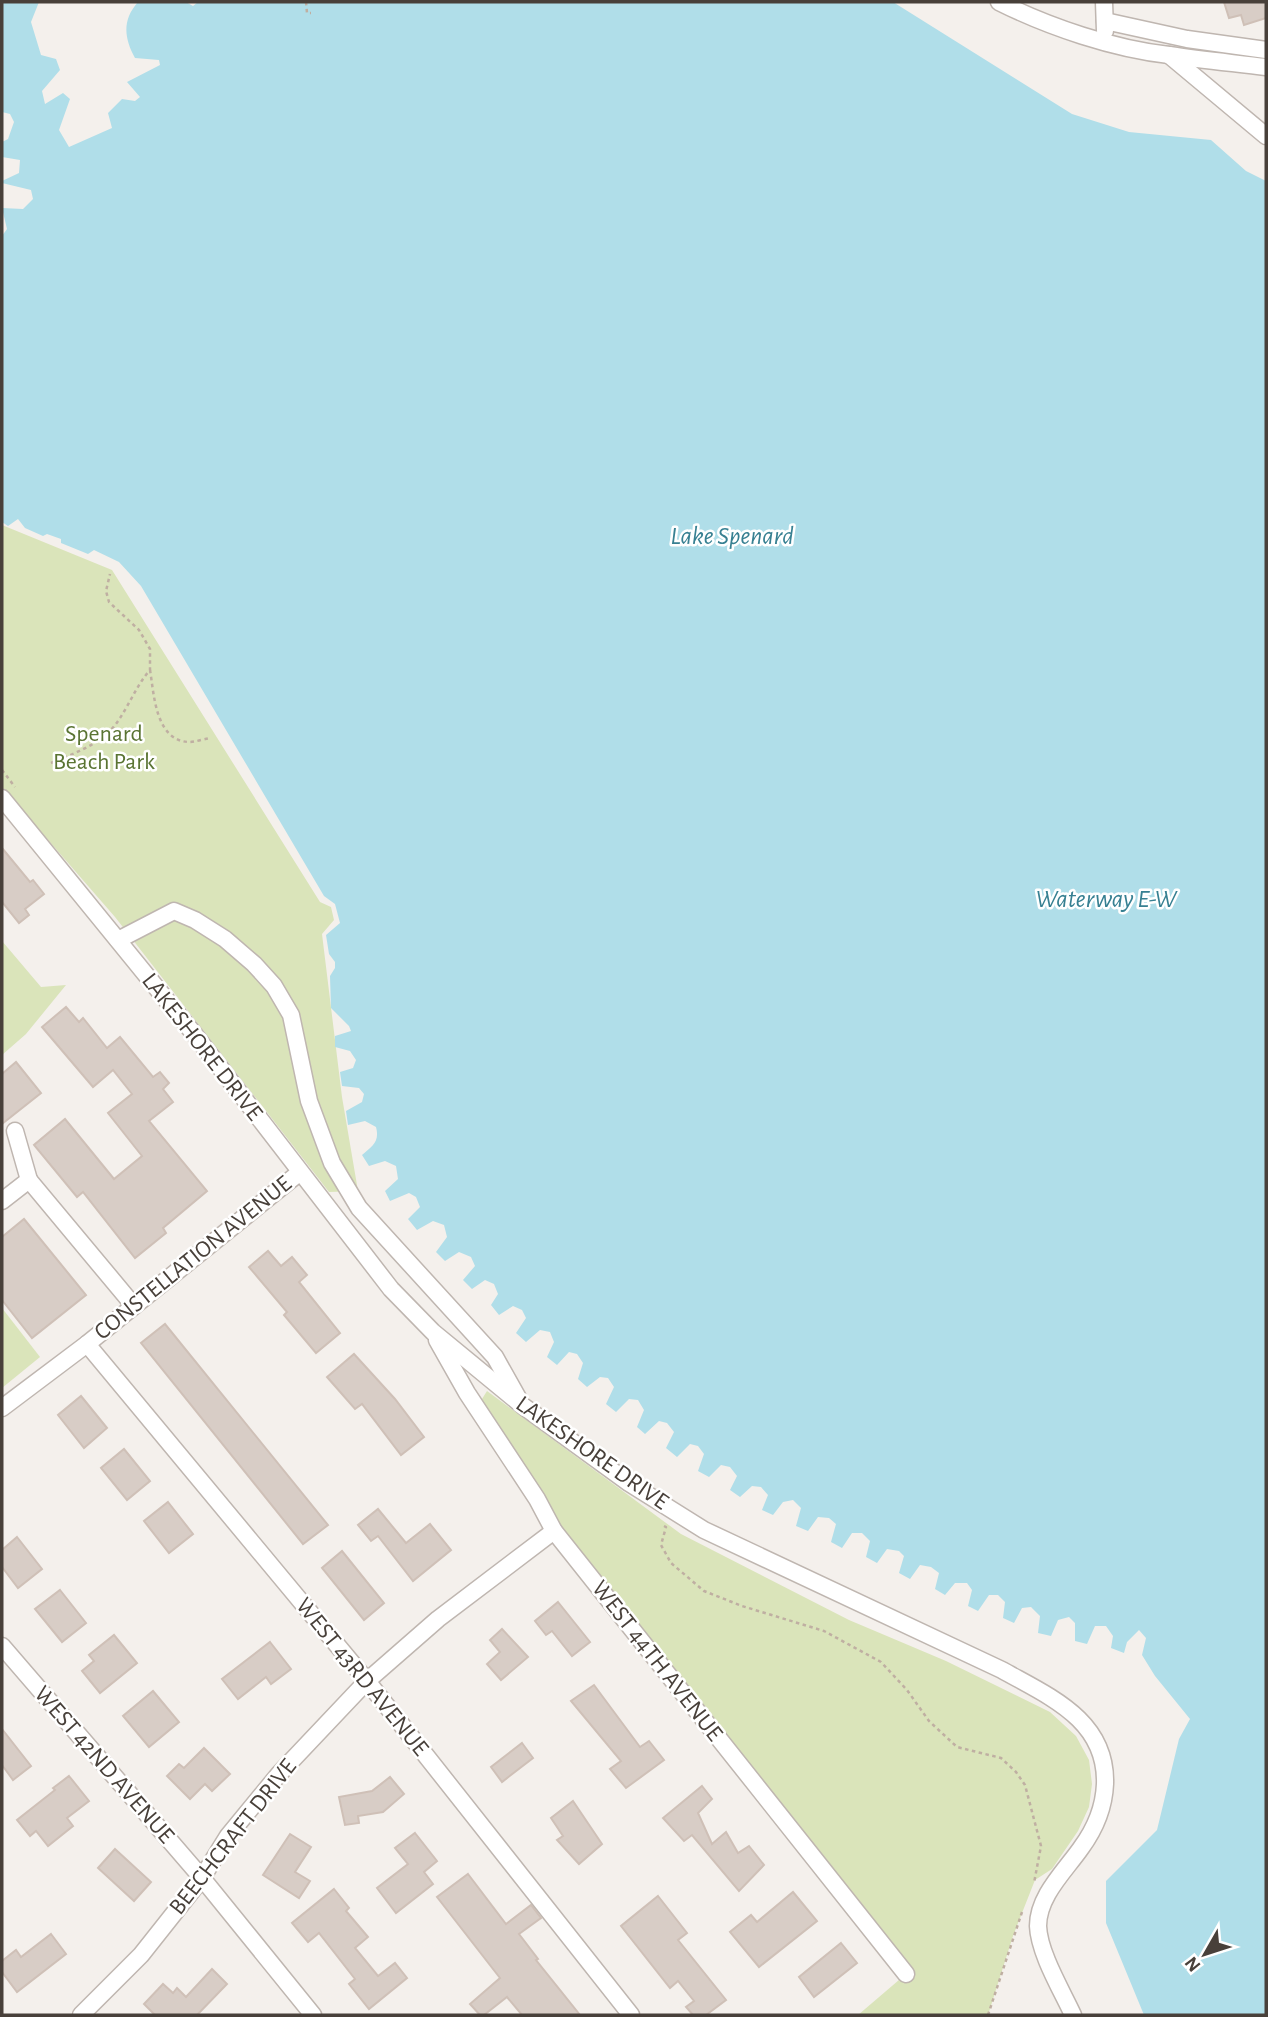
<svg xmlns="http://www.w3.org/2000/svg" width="1268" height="2017" font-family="'Alegreya Sans',sans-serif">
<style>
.green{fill:#dae4ba}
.water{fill:#b0dee9}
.building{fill:#d8cdc6;stroke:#cfc0b7;stroke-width:2}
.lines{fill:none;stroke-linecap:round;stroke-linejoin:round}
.minor-casing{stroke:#bfb6b0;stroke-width:19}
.path{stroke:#bfafa2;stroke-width:2.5;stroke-dasharray:3.5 3.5;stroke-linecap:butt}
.minor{stroke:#fff;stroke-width:16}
.labels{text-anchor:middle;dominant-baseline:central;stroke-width:5;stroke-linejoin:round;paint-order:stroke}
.park-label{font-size:24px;fill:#5a7433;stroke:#fff}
.street-label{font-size:24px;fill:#48403a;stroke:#fff}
.water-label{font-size:26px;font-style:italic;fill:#378092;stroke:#fff}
</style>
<rect width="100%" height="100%" fill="#f4f0ec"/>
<g class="green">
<path d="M2,525L112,570L320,902L331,907L334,920L322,934L342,1097L358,1191L329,1192L115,917L2,787Z"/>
<path d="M2,941L41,987L66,985L26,1034L2,1055Z"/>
<path d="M2,1308L40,1357L2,1388Z"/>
<path d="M487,1391L681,1534L849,1620L946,1661L1050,1712L1076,1736L1089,1760L1092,1784L1089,1807L1078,1831L1052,1869L1035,1880L1013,1936L988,2015H858L906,1974L554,1531L482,1399Z"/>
</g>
<path class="water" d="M2,2H39L31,22L41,55L56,59L60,70L42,91L45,104L63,93L70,99L59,130L69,147L112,128L108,113L122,99L135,101L140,97L127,82L160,65L159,60L135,58C124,38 122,20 138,2H186L193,6L198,2H893L1072,114L1129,132L1211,140L1246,171L1266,181V2015H1144L1106,1923V1881L1157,1830L1179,1739L1190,1719L1155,1676L1142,1655L1146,1638L1139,1630L1127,1642L1124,1653L1111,1648L1113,1636L1106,1626H1095L1087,1644L1075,1641V1623L1069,1617L1058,1620L1051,1636L1038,1633L1040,1616L1031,1607L1022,1608L1014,1623L1003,1618L1005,1602L998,1595H989L978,1611L968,1606L972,1590L967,1583H955L945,1595L935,1589L939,1573L931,1567L920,1565L910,1579L899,1573L904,1556L899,1551L887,1549L877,1563L866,1557L870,1541L862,1533H852L842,1548L831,1542L836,1524L829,1518L818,1517L808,1531L796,1526L801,1508L793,1500L783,1502L773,1515L762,1510L768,1495L761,1487L752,1486L740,1497L730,1490L737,1476L730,1467L721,1465L709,1477L698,1471L704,1454L698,1446L690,1444L677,1457L666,1448L674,1432L667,1423L659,1421L645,1434L637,1427L644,1410L638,1400L629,1399L616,1412L606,1404L614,1387L608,1378L600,1377L587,1387L578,1379L583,1363L577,1354L569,1352L557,1365L547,1357L554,1342L550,1332L540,1330L526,1342L516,1333L526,1318L522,1310L513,1306L499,1315L491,1305L498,1294L494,1284L485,1280L472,1289L463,1280L475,1266L471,1257L459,1252L445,1261L436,1252L447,1237L444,1225L433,1221L417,1230L408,1219L420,1207L416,1197L409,1193L390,1201L385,1191L398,1179L396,1166L385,1161L369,1166L362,1155C372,1146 380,1142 376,1127L365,1121L348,1125L346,1111L362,1102L364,1094L359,1088L342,1086L340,1072L353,1068L356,1060L350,1051L335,1047V1036L351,1031L349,1026L331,1008L330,976L335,968V962L329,954L326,935L340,923L335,904L324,896L141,586L119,562L94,550L88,554L61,543V539L47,534L43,536L25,528L18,519L8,526L2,522V236L7,229L2,208L23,209L33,199L31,190L2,183V181L19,173L20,160L2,157V142L8,139L14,122L10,114L2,112Z"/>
<g class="building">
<path d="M1224,2H1266V18L1244,25L1241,15L1229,18Z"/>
<path d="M2,848L30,882L33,880L44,894L25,909L29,915L19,923L2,902Z"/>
<path d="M66,1007L79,1022L83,1018L107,1048L120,1037L153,1077L160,1072L169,1083L163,1089L173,1102L149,1121L207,1191L163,1228L166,1233L135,1258L83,1192L77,1197L34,1145L65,1119L114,1179L142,1156L108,1113L132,1094L113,1070L93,1087L42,1027Z"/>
<path d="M16,1062L41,1093L2,1124V1074Z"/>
<path d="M24,1219L86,1295L32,1338L2,1300V1237Z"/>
<path d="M268,1251L281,1266L292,1257L307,1275L299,1282L340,1333L316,1353L284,1315L287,1312L249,1267Z"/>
<path d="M165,1324L328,1525L303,1544L141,1343Z"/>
<path d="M354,1354L395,1399L424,1437L401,1455L362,1404L355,1409L327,1377Z"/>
<path d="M81,1396L107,1428L84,1448L58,1415Z"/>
<path d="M124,1449L150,1481L127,1500L101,1468Z"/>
<path d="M168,1502L193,1534L169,1553L144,1521Z"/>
<path d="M378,1509L406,1543L430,1524L451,1550L413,1581L378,1536L371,1541L358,1525Z"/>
<path d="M17,1537L42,1569L18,1588L2,1567V1550Z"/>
<path d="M342,1551L384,1603L364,1620L322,1568Z"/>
<path d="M60,1590L86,1623L62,1642L35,1609Z"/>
<path d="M558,1602L590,1642L572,1656L552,1631L546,1635L535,1621Z"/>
<path d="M502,1629L528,1657L501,1680L487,1664L500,1652L490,1640Z"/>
<path d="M114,1635L137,1663L100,1693L82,1671L94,1661L89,1655Z"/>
<path d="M270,1642L291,1669L271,1684L266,1677L238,1699L222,1679Z"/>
<path d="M594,1685L640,1747L649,1741L664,1760L626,1788L610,1769L621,1761L571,1701Z"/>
<path d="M153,1691L179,1722L149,1747L123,1716Z"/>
<path d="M2,1729L31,1766L13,1780L2,1765Z"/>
<path d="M522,1743L533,1758L502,1782L491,1767Z"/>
<path d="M204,1748L230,1774L212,1791L205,1784L190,1799L167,1776L179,1764L184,1768Z"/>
<path d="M69,1776L89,1801L67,1818L73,1826L48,1846L36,1831L30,1836L17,1820L55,1790L53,1788Z"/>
<path d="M390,1777L404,1794L383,1812L358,1816L359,1823L345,1825L339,1797L372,1791Z"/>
<path d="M702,1786L712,1799L698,1813L712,1844L726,1832L738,1853L749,1846L764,1865L739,1891L692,1835L684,1841L663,1818Z"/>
<path d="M573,1801L602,1844L579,1864L557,1840L563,1836L551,1818Z"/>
<path d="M415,1833L437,1861L424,1872L433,1884L396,1913L377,1888L408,1864L395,1848Z"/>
<path d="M290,1834L311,1847L295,1872L310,1881L299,1898L263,1875Z"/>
<path d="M115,1849L151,1882L134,1901L98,1868Z"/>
<path d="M468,1874L506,1924L531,1905L541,1918L519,1934L538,1959L536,1960L580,2015H522L507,1997L484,2015H480L470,2004L500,1978L437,1897Z"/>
<path d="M334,1889L349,1908L346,1911L368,1937L355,1948L378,1976L395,1963L407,1978L369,2009L349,1984L355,1979L319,1933L308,1942L292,1923Z"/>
<path d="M793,1892L817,1921L759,1967L730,1932L751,1915L757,1922Z"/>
<path d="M658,1896L687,1933L678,1940L726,2000L706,2015H693L686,2007L694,2001L678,1981L670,1988L621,1926Z"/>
<path d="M51,1934L66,1954L17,1992L2,1972V1961L16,1950L21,1957Z"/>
<path d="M841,1943L857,1963L814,1997L799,1977Z"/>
<path d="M212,1969L227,1984L197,2015H155L144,2004L163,1984L173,1993L177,1988L186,1997Z"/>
</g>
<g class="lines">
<defs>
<g id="minor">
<path d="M999,2C1049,27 1114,49 1169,55C1201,60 1234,63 1266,67"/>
<path d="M1104,2L1105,31"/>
<path d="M1105,21L1187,39L1266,50"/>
<path d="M1169,55L1266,136"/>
<path d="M2,798L195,1035L391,1289L433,1332L523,1406L629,1483L704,1530L1002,1670C1050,1697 1107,1720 1105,1784C1104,1808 1095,1829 1081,1848C1065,1871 1038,1896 1038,1926C1039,1953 1062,1991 1073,2015"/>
<path d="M118,940L174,911L195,920L225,939L254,964L274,986L291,1015L309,1101L332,1163L359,1208L495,1357L518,1398"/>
<path d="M15,1131L29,1180"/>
<path d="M2,1201L29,1180L134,1306"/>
<path d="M437,1340L467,1393L537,1499L554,1531L906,1974"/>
<path d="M87,1344L367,1681L631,2015"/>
<path d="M2,1408L87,1344L299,1173"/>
<path d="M2,1646L202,1878L313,2015"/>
<path d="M81,2015L141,1955L202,1878L228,1836L279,1774L367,1681L438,1619L554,1531"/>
</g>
</defs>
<use href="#minor" class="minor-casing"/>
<g class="path">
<path d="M306,2L307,13H311"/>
<path d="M150,670C154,693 155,741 189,742C195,742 204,739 210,738"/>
<path d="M51,763C68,756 87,749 102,738C124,722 132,690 150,670V649L139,630L109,602L106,591L110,574"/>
<path d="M2,770L15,787"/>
<path d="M664,1526L666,1527L661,1545L671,1563L704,1591L742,1606L824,1631L881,1662L907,1690L929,1721L957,1747L1001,1758L1016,1772L1025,1785L1041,1846L1034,1883"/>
<path d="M988,2015L1022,1912"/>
</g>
<use href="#minor" class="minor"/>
</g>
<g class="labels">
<g class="park-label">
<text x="104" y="734">Spenard<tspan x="104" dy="28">Beach Park</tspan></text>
</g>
<g class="street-label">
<text transform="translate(202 1047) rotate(52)">LAKESHORE DRIVE</text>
<text transform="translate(193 1258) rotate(-39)">CONSTELLATION AVENUE</text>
<text transform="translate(592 1453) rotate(35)">LAKESHORE DRIVE</text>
<text transform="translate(657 1661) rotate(52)">WEST 44TH AVENUE</text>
<text transform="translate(362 1677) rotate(51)">WEST 43RD AVENUE</text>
<text transform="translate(104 1765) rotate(49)">WEST 42ND AVENUE</text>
<text transform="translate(233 1837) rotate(-52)">BEECHCRAFT DRIVE</text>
</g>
<g class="water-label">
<text x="732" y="536">Lake Spenard</text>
<text x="1106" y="899">Waterway E-W</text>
</g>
</g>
<rect width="1268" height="2017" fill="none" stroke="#48403a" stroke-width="7"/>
<g transform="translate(1205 1954) rotate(231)" stroke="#ffffff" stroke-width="5" paint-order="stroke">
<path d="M0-5L12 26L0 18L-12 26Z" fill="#48403a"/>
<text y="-10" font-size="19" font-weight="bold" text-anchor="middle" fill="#48403a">N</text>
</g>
</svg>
